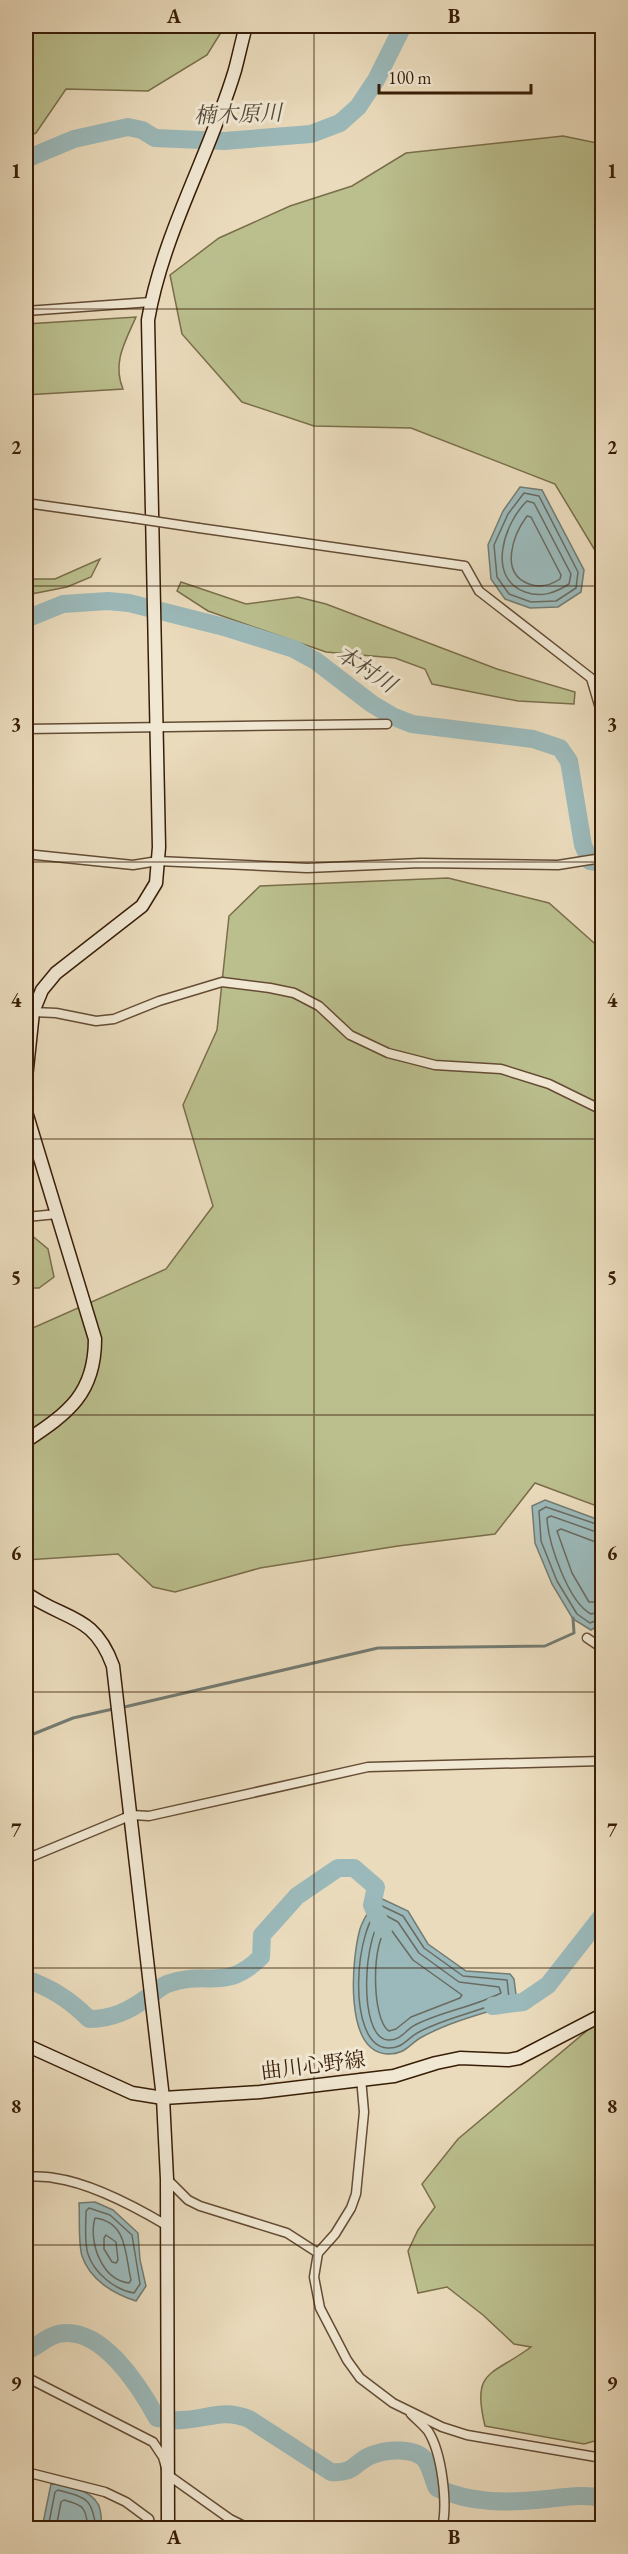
<svg xmlns="http://www.w3.org/2000/svg" width="628" height="2554" font-family="'EB Garamond','Noto Serif JP',serif">
<style>
.green{fill:#bbbf8e;stroke:#7a6e4a;stroke-width:1.5}
.water{fill:#9bb9ba;stroke:#737b72;stroke-width:1.5}
.lines{fill:none;stroke-linecap:round;stroke-linejoin:round}
.shore{stroke:#6a6b60;stroke-width:1.5}
.stream{stroke:#737b72;stroke-width:3}
.river{stroke:#9bb9ba;stroke-width:18}
.street-casing{stroke:#644c34;stroke-width:11}
.secondary-casing{stroke:#381d07;stroke-width:15}
.street{stroke:#f1e8d3;stroke-width:8}
.secondary{stroke:#f1e8d3;stroke-width:12}
.street-bridge-casing{stroke:#644c34;stroke-width:11;stroke-linecap:butt}
.street-bridge{stroke:#f1e8d3;stroke-width:8}
.grid{fill:none;stroke:#381d07;stroke-width:1.5;stroke-opacity:0.55}
.labels{text-anchor:middle;dominant-baseline:central;stroke-width:6;stroke-linejoin:round;paint-order:stroke}
.street-label{font-size:21px;fill:#381d07;stroke:#f1e8d3}
.water-label{font-size:22px;font-style:italic;fill:#564c3d;stroke:#f1e8d3}
.neatline{fill:none;stroke:#381d07;stroke-width:2}
.grid-label{font-size:20px;text-anchor:middle;font-weight:bold;fill:#381d07}
</style>
<rect width="100%" height="100%" fill="#eadbbc"/>
<filter id="stains"><feTurbulence type="fractalNoise" baseFrequency=".00333" numOctaves="4"/><feColorMatrix values="0 0 0 0 .2 0 0 0 0 .09 0 0 0 0 .02 0 0 0 .5 -.17"/></filter>
<radialGradient id="worn" r=".72"><stop offset=".6" stop-color="#630" stop-opacity="0"/><stop offset="1" stop-color="#630" stop-opacity=".3"/></radialGradient>
<g class="green">
<path d="M26,26H225L207,55L148,91L66,89L36,133L26,138Z"/>
<path d="M563,136L602,144V562L555,484L411,428L314,426L242,402L182,334L170,275L219,238L290,206L352,186L406,153Z"/>
<path d="M136,317C125,342 112,363 123,389L26,395V324Z"/>
<path d="M100,559L91,577L67,587L26,595V579H55Z"/>
<path d="M181,582L246,604L298,597L326,604L497,669L575,692L574,704L518,701L432,684L425,669L395,658L326,652L208,611L177,591Z"/>
<path d="M448,878L549,903L602,950V1508L535,1483L495,1534L398,1546L260,1568L175,1592L153,1587L118,1554L26,1560V1331L166,1269L213,1206L183,1105L217,1030L229,916L260,886Z"/>
<path d="M30,1234L48,1249L54,1277L39,1288H26V1235Z"/>
<path d="M602,2018V2439L584,2444L485,2426C471,2369 492,2376 531,2347L514,2344L483,2315L447,2287L418,2293L408,2251L418,2230L435,2207L422,2184L458,2139Z"/>
</g>
<g class="water">
<path d="M520,487L542,490L584,570L581,592L558,607L530,608L505,599L491,579L488,545L503,511Z"/>
<path d="M545,1500L602,1521V1623L591,1630L573,1619L552,1584L535,1543L532,1506Z"/>
<path d="M378,1897L408,1911L428,1944L466,1971L510,1974L514,1979L517,2003C485,2013 451,2021 422,2037C409,2044 405,2055 387,2054C343,2051 352,1957 360,1929C363,1918 372,1907 378,1897Z"/>
<path d="M95,2202L113,2210L138,2233L140,2260L146,2286L136,2301C114,2294 90,2280 82,2256C78,2243 80,2218 79,2203Z"/>
<path d="M51,2484C66,2484 90,2490 98,2504C102,2510 101,2522 102,2528H42Z"/>
</g>
<g class="lines">
<g class="shore">
<path d="M524,493L539,496L578,572L576,588L556,601L531,602L509,594L497,577L494,545L508,514Z"/>
<path d="M527,501L534,503L571,574L569,584C555,593 541,598 525,592C486,578 504,523 527,501Z"/>
<path d="M527,516L531,517L561,575L560,579C551,585 540,588 529,584C499,573 513,535 527,516Z"/>
<path d="M602,1526L546,1507L539,1511L541,1541L557,1581L577,1614L590,1623L602,1618"/>
<path d="M602,1534L551,1516L547,1518C548,1542 568,1602 591,1614L602,1611"/>
<path d="M602,1543L593,1541L561,1529L557,1531L572,1573L589,1602H602"/>
<path d="M382,1906L403,1916L424,1948L463,1976L507,1980L509,1998C480,2012 447,2017 419,2032C407,2038 403,2049 387,2048C346,2045 354,1924 382,1906Z"/>
<path d="M385,1915L398,1922L419,1953L459,1982L499,1987L501,1993C474,2007 442,2011 415,2025C405,2030 401,2041 388,2040C357,2038 363,1930 385,1915Z"/>
<path d="M389,1927L413,1960L462,1995L460,1998L411,2017L396,2029L389,2031C371,2020 371,1936 389,1927Z"/>
<path d="M89,2208L110,2215L132,2235L140,2284L134,2293C115,2290 94,2273 88,2254C84,2242 86,2224 86,2211Z"/>
<path d="M95,2218C128,2222 125,2256 131,2280L129,2283C102,2280 88,2242 95,2218Z"/>
<path d="M106,2235L116,2242L118,2260L116,2263L112,2262L104,2249V2238Z"/>
<path d="M48,2528L55,2492L58,2490C87,2498 92,2498 96,2528"/>
<path d="M56,2528L61,2502L64,2500C84,2505 86,2508 88,2528"/>
</g>
<g class="stream">
<path d="M120,1708L378,1648L545,1646L574,1633L573,1618"/>
<path d="M26,1737L73,1718L113,1709"/>
</g>
<g class="river">
<path d="M26,159L74,139L128,127L142,130L155,138L224,141L311,134L340,123L358,107L376,80L403,26"/>
<path d="M26,619L63,604L108,601L129,603L224,627L294,649L316,661L372,704L394,717L412,724L533,739L560,748L569,761L583,845L590,861L602,863"/>
<path d="M26,1979C51,1988 69,1999 89,2019C112,2019 129,2011 148,1997C154,1993 160,1987 167,1984C208,1969 225,1993 261,1957L262,1935L297,1896L338,1868H354L376,1887L372,1905L383,1929"/>
<path d="M493,2006L523,2002L548,1985L602,1916"/>
<path d="M26,2351C37,2347 46,2337 58,2334C101,2324 140,2387 157,2418C165,2419 174,2421 182,2420C209,2419 222,2408 249,2419L331,2472C355,2474 354,2462 372,2455C387,2449 416,2447 426,2461C431,2468 433,2480 437,2488C472,2504 508,2503 547,2499C566,2497 584,2494 602,2498"/>
</g>
<defs>
<g id="street">
<path d="M598,26L602,32"/>
<path d="M26,311L151,302"/>
<path d="M26,503L133,518"/>
<path d="M199,528L465,566L479,591L591,678L602,715"/>
<path d="M26,729L387,724"/>
<path d="M26,854L133,865L158,861L307,868L421,863L558,865L602,858"/>
<path d="M26,1015L33,1012L56,1013L96,1021L114,1019L159,1001L222,982L270,988L294,993L319,1006L350,1035L388,1053L435,1065L501,1069L549,1084L602,1110"/>
<path d="M26,1217L57,1214"/>
<path d="M587,1638L602,1648"/>
<path d="M26,1859L132,1815L149,1816L368,1767L602,1761"/>
<path d="M361,2078L364,2112L356,2194L351,2208L335,2234L318,2253L314,2277L320,2308L347,2360L360,2378L393,2403L442,2427L467,2435L602,2458"/>
<path d="M26,2176C35,2177 44,2176 54,2178C90,2183 134,2206 166,2225"/>
<path d="M167,2179L188,2200L200,2206L287,2233L318,2253"/>
<path d="M26,2377L153,2442L163,2457L168,2475L230,2519L248,2528"/>
<path d="M411,2414C417,2420 423,2425 428,2431C442,2453 448,2504 442,2528"/>
<path d="M26,2472L105,2492L126,2502L149,2519L151,2528"/>
</g>
<g id="secondary">
<path d="M26,1078L33,1012L42,990L56,973L142,906L156,883L159,847L148,320C163,233 210,154 235,70C239,55 242,40 246,26"/>
<path d="M26,1112L95,1339C95,1394 68,1413 26,1441"/>
<path d="M26,1593C65,1621 94,1613 113,1666L163,2098L167,2179L168,2528"/>
<path d="M26,2045L132,2093L163,2098L260,2092L394,2076L436,2063L460,2058L508,2060L519,2058L602,2015"/>
</g>
</defs>
<use href="#street" class="street-casing"/>
<use href="#secondary" class="secondary-casing"/>
<use href="#street" class="street"/>
<use href="#secondary" class="secondary"/>
<defs>
<path id="street-bridge" d="M133,518L199,528"/>
</defs>
<use href="#street-bridge" class="street-bridge-casing"/>
<use href="#street-bridge" class="street-bridge"/>
</g>
<path class="grid" d="M314,26V2528M26,309H602M26,586H602M26,862H602M26,1139H602M26,1415H602M26,1692H602M26,1968H602M26,2245H602"/>
<g class="labels">
<g class="street-label">
<text transform="translate(313 2065) rotate(-7)">曲川心野線</text>
</g>
<g class="water-label">
<text transform="translate(238 114) rotate(-2)">楠木原川</text>
<text transform="translate(366 669) rotate(33)">本村川</text>
</g>
</g>
<rect width="628" height="2554" fill="none" stroke="#eadbbc" stroke-width="66"/>
<path d="M379 84v9h152v-9" fill="none" stroke="#381d07" stroke-width="3"/>
<text x="388" y="84" font-size="18" fill="#381d07" stroke="#f1e8d3" stroke-width="4.5" paint-order="stroke">100 m</text>
<rect x="33" y="33" width="562" height="2488" class="neatline"/>
<g class="grid-label">
<text x="174" y="23">A</text>
<text x="454" y="23">B</text>
<text x="16" y="178">1</text>
<text x="612" y="178">1</text>
<text x="16" y="454">2</text>
<text x="612" y="454">2</text>
<text x="16" y="731">3</text>
<text x="612" y="731">3</text>
<text x="16" y="1007">4</text>
<text x="612" y="1007">4</text>
<text x="16" y="1284">5</text>
<text x="612" y="1284">5</text>
<text x="16" y="1560">6</text>
<text x="612" y="1560">6</text>
<text x="16" y="1837">7</text>
<text x="612" y="1837">7</text>
<text x="16" y="2113">8</text>
<text x="612" y="2113">8</text>
<text x="16" y="2390">9</text>
<text x="612" y="2390">9</text>
<text x="174" y="2544">A</text>
<text x="454" y="2544">B</text>
</g>
<rect width="100%" height="100%" filter="url(#stains)"/>
<rect width="100%" height="100%" fill="url(#worn)"/>
</svg>
